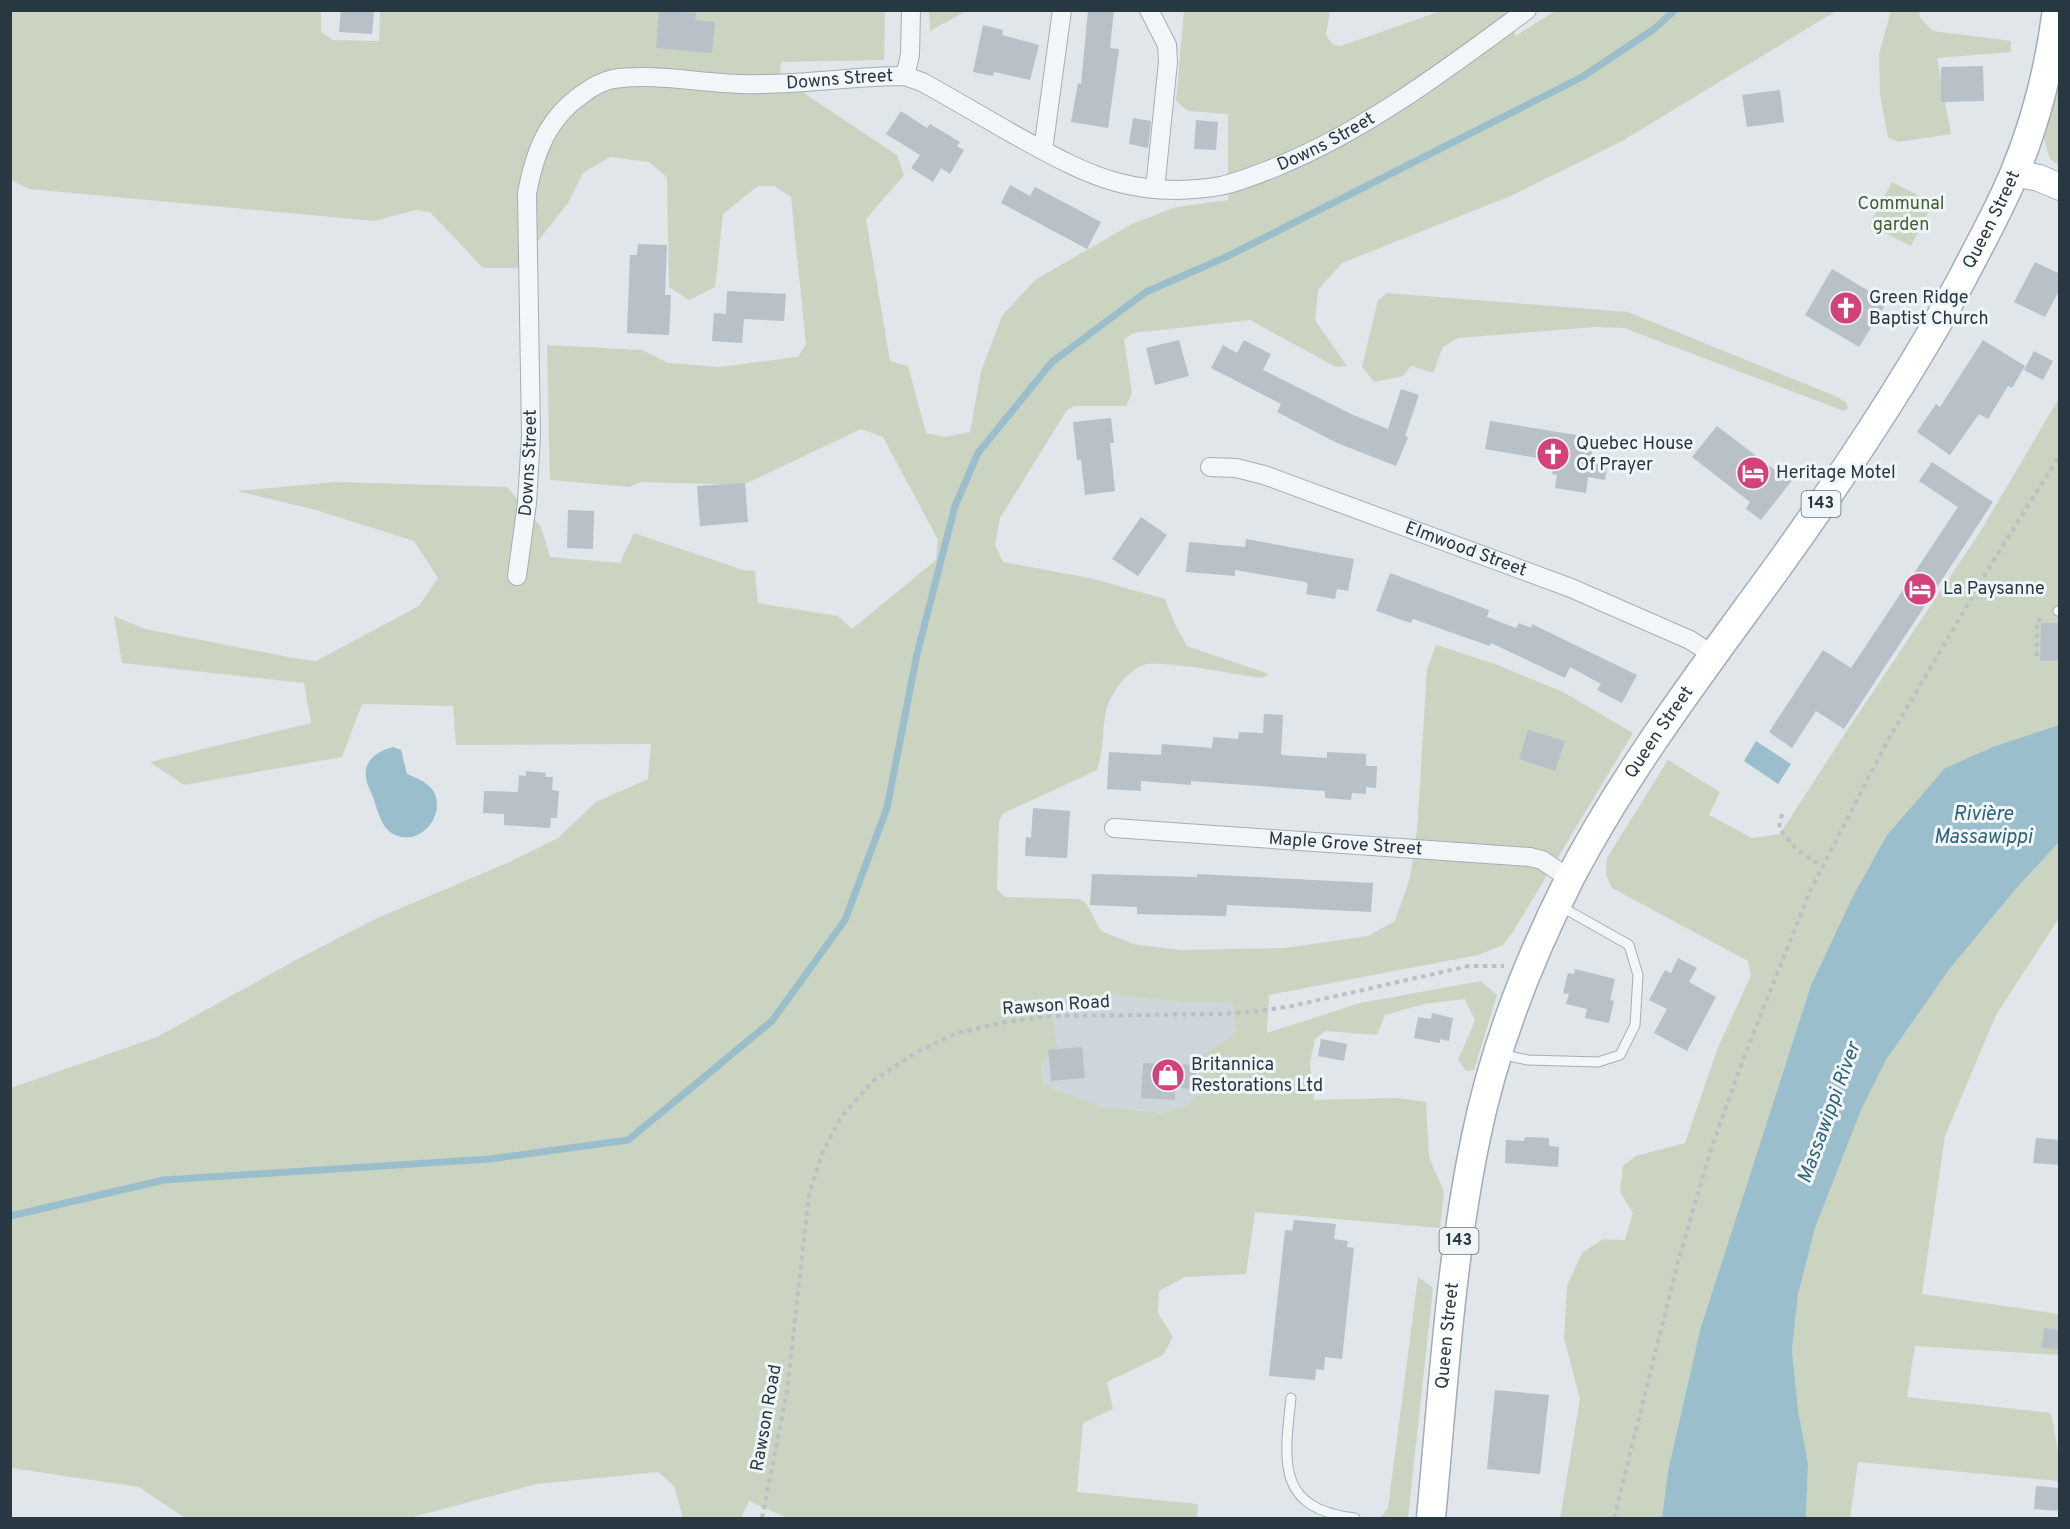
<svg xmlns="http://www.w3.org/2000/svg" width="2070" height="1529" font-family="Overpass,sans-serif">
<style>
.built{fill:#ced6dc}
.green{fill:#cbd4c1;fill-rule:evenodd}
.water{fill:#9abecb}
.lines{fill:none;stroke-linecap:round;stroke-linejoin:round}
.stream{stroke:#9abecb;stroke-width:7}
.building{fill:#b7c1c7}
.lane-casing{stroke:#a5aeb4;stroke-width:11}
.street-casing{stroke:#a5aeb4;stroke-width:20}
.secondary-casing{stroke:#a5aeb4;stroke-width:28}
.primary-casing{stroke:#9faeb6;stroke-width:31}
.path{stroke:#bac1c5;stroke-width:4;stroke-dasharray:4.5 4.5;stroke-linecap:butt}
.lane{stroke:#f3f6f8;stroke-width:9}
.street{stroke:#f3f6f8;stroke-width:18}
.secondary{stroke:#fff;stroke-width:26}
.primary{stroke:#fff;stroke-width:28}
.labels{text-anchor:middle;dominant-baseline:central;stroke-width:6;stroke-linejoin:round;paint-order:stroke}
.shield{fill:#f0f5f7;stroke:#647178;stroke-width:1.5}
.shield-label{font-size:16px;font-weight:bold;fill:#283842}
.street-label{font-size:18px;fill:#283842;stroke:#f0f5f7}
.park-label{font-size:18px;fill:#475e35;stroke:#f0f5f7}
.poi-label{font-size:18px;fill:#283842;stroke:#f0f5f7;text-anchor:start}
.water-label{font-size:20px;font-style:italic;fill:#316277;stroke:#f0f5f7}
</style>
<rect width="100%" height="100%" fill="#e0e6ea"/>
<path class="built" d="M1110,995L1181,1002L1232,1003L1236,1033L1202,1056L1203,1085L1196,1097L1187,1105L1163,1113L1102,1107L1043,1084L1041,1063L1057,1050L1048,998Z"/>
<g class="green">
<path d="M520,10L556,12L558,10L885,11L884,60L781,62L780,77L897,155L904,175L866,219L890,361L908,366L926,433L945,437L970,432L981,371L1002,316L1035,280L1132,224L1176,207L1228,200V114L1188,111L1176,101L1184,11H1330L1326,35L1333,45L1341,46L1441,11H1505L1516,36L1555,11H1836L1624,140L1513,195L1342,263L1318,290L1315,320L1347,366L1336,367L1250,320L1133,333L1124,339L1132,393L1126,406H1075L1067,410L1000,518L995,545L1003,562L1090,578L1165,599L1174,622L1187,646L1269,674L1262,678C1240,675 1160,659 1143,665C1126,672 1111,693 1106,711C1102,731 1104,750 1097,770L1002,814L999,822L997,889L1005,897L1079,899L1086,903L1101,931L1133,944L1180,950L1285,948L1368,936L1395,921L1410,878L1417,831L1427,669L1436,645L1495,664L1563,692L1633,733L1514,930L1503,945L1478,955L1269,995L1267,1033L1360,1003L1481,981L1497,995L1474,1070L1466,1071L1458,1060L1475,1021L1465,999L1424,1004L1385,1015L1377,1035L1326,1031L1315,1039L1310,1063L1314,1100L1397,1098L1426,1102L1429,1157L1444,1192L1440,1228L1255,1212L1246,1274L1185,1277L1159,1291L1158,1313L1173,1337L1163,1355L1107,1382L1113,1409L1083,1423L1077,1492L1198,1504L1197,1518H787L749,1501L741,1518H683L674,1486L658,1472L537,1484L409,1518H185L139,1487L11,1468V1088L157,1037L296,960L373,920L507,863L558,838L596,802L648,779L651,744L456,745L453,706L362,704L342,757L184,785L150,762L311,723L304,683L122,663L114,616L145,629L293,658L316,661L419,606L438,578L414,541L316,510L237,491L335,482L507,487L541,527L550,557L620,563L634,533L743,570L755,571L758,603L838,616L852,629L936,560L938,540L883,437L861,429L743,485L641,482L629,487L550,480L547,345L642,350L668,363L719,367L798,357L806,344L791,197L774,186H758L723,214L715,287L689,300L669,287L667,177L649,162L610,157L583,173L568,203L517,268H483L430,212L415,210L375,221L29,189L11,180V11H321V32L333,40L379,41L380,11ZM1110,995L1181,1002L1232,1003L1236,1033L1201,1056L1203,1085L1196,1097L1187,1105L1163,1113L1102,1107L1043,1084L1041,1063L1058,1050L1048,998Z"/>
<path d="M929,10H966V11L930,31Z"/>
<path d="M1891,11H1919L1920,18L1933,31L2011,41V52L1937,58L1951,134L1898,142L1888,137L1880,95L1879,54Z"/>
<path d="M2059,77V166L2050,159L2044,139Z"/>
<path d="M1892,182L1933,203L1911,246L1869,225Z"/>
<path d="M1387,293L1628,312L1835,396L1846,402L1848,408L1844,411L1624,328L1596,327L1458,338L1443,347L1433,373L1411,366L1403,376L1374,382L1362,367L1378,300Z"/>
<path d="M2059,398V725L1995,746L1945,768L1887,835L1853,896L1811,985L1700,1330L1668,1471L1662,1518H1560L1580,1399L1564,1338L1567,1286L1582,1253L1603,1239L1625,1240L1633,1213L1620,1192L1623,1166L1636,1156L1685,1143L1717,1050L1751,975L1748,961L1612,888L1606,875L1607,858L1668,760L1720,792L1709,815L1752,838L1780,834L1838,744L1980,532Z"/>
<path d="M2059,842V918L1996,1015L1945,1136L1922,1294L2059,1314V1355L1915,1346L1907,1397L2051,1413L2059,1456V1481L1858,1462L1850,1518H1806L1808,1464L1798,1410L1792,1350L1798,1295L1815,1228L1862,1108L1886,1060L1948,971L2014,891Z"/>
<path d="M1418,1277L1433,1288L1408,1518H1380L1388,1508Z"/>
</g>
<g class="water">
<path d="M2059,725V842L2014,891L1948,971L1886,1060L1862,1108L1815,1228L1798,1295L1792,1350L1798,1410L1808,1464L1806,1518H1662L1668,1471L1700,1330L1811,985L1853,896L1887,835L1945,768L1995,746Z"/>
<path d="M1756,741L1791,764L1778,784L1744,761Z"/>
<path d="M393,747L401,750L407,774C414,777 422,780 428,785C451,804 426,848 395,835C382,829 378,812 374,800C372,793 367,785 366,778C363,760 378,751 393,747Z"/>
</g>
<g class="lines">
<path class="stream" d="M10,1216L164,1180L490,1159L628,1140L772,1021L845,920L887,808L917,654L955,506L978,453L1052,362L1146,292L1228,256L1582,77L1654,29L1675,10"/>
</g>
<g class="building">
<path d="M341,10L374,11L372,34L339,32Z"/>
<path d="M659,10L696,13L695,20L715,22L712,53L656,48Z"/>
<path d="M1088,10H1114L1110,48L1119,49L1108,128L1071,122L1078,83L1081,84Z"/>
<path d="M983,25L1003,30L1002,35L1039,45L1030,80L994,72L993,76L973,72Z"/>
<path d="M1983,66L1984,101L1941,102V67Z"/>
<path d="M1780,90L1784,122L1747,127L1742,95Z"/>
<path d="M901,111L927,128L930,124L960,142L957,146L964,150L950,174L941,168L933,182L911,168L920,155L886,134Z"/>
<path d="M1133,118L1151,121L1148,148L1129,144Z"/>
<path d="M1196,120L1218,122L1216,150L1194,149Z"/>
<path d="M1010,185L1030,196L1035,187L1101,222L1087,249L1001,203Z"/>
<path d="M638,244L667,245L665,295H671L669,335L627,333L630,255H637Z"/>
<path d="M2035,262L2060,274V289L2045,317L2014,302Z"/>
<path d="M1832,269L1887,302L1859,347L1805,315Z"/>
<path d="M727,291L786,294L784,321L744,319L742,343L712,341L714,313L726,314Z"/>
<path d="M1179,340L1189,376L1155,385L1146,348Z"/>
<path d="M1244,340L1271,354L1263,370L1351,414L1388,429L1401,389L1419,395L1405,436L1408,437L1396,466L1337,443L1277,412L1281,404L1211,368L1223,345L1237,353Z"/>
<path d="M1983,340L2025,366L2012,388L2008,386L1988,419L1979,414L1950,455L1917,432L1936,404L1940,407Z"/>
<path d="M2034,351L2053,361L2043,380L2024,370Z"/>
<path d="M1111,418L1114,443H1110L1115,491L1085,495L1081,460H1077L1073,422Z"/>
<path d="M1490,421L1595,438L1591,459L1608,462L1605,480L1588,477L1586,493L1555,488L1557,475L1552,474L1555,461L1485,449Z"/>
<path d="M1717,426L1776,471L1782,463L1797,474L1761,520L1746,509L1750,502L1692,457Z"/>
<path d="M1932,462L1993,502L1844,729L1816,711L1792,748L1769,732L1823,650L1851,668L1958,507L1919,481Z"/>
<path d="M745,483L748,522L700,526L697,486Z"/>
<path d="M568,510L594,511L593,549L567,548Z"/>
<path d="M1141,517L1167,535L1138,576L1112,559Z"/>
<path d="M1246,539L1354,559L1348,591L1337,589L1335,599L1306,594L1308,584L1305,582L1235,570V576L1186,572L1189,542L1245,547Z"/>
<path d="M1390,573L1489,610L1487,617L1516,628L1519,623L1531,628L1532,624L1637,675L1622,703L1597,690L1601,684L1570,667L1565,678L1491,643L1490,646L1413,619L1411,623L1376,611Z"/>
<path d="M2041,623H2060V661H2040Z"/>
<path d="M1264,714L1283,715L1281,755L1327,758V752L1366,754V766H1377L1376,788L1366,787V794L1352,793L1351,800L1325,798V791L1191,781V785L1141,781V791L1107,789L1109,752L1161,755L1162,744L1212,748L1213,737L1238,739L1239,732L1263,733Z"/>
<path d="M1528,730L1565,741L1555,771L1519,759Z"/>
<path d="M526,771L546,773L545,777H553L552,790L559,791L557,818H551L550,828L504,825V814L483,813L484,791L518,792L519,775L526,776Z"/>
<path d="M1033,808L1070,811L1067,858L1025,856L1026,837L1031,838Z"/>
<path d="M1092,874L1197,877V874L1373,883L1371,912L1227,905L1226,916L1137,914V907L1090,905Z"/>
<path d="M1678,958L1697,968L1689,982L1716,997L1687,1051L1654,1033L1667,1009L1649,1000L1665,970L1671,973Z"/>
<path d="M1575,969L1615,979L1610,1000L1614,1001L1609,1023L1585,1018L1587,1009L1566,1004L1569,994L1563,993L1568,973L1574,974Z"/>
<path d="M1432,1013L1453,1018L1449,1041L1440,1039V1043L1414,1038L1418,1017L1431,1019Z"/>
<path d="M1321,1039L1347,1044L1344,1061L1318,1056Z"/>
<path d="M1082,1047L1085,1078L1051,1081L1048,1050Z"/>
<path d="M1143,1063L1195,1065L1194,1089L1175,1088V1100L1141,1098Z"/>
<path d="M1525,1137L1549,1138V1146L1559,1147L1558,1167L1505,1163L1506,1140L1524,1141Z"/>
<path d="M2036,1138L2060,1140V1165L2033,1163Z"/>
<path d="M1294,1220L1336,1224L1334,1239L1348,1241L1347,1247L1354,1248L1342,1359L1325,1357L1324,1370L1316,1369L1315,1380L1269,1376L1285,1230L1292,1231Z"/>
<path d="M2044,1328L2060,1330V1350L2042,1348Z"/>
<path d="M1495,1390L1549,1395L1540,1474L1487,1469Z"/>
<path d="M2036,1486L2060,1488V1511L2034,1509Z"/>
</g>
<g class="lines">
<defs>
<g id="lane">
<path d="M2058,611L2060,610"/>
<path d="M1500,1054L1528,1060L1598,1062L1620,1055L1635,1025L1638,975L1629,945L1560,906"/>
<path d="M1291,1398C1284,1462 1276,1509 1355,1518"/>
</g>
<g id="street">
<path d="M1149,10L1167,45L1168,62L1155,189"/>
<path d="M905,76L910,55L911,10"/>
<path d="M1043,150L1062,10"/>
<path id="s1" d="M1210,467L1236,468L1264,475L1571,588L1690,640L1713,655"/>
<path id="s2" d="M517,576L527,503L531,435L527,193C535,151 548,117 584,93C592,87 603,81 613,79C655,73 699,83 741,84C796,86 851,76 905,76L922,82C953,99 983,117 1013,134C1046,152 1080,172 1116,182C1149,191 1186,192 1220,186C1240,182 1258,174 1276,167C1367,130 1448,68 1527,10"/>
<path id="s3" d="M1114,828L1530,857L1542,860L1570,879"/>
</g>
<path id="secondary" d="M2015,173L2039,178L2060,187"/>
<g id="primary">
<path id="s4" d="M1431,1518C1443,1391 1450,1262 1476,1137C1494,1048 1529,959 1570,878C1628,767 1705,667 1779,565C1845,473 1909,377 1963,277C1981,242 2000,208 2015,172C2036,121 2050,65 2057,10"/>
</g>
</defs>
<use href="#lane" class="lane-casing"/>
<use href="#street" class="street-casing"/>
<use href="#secondary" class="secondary-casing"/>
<use href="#primary" class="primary-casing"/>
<g class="path">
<path d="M2037,656V620H2046"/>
<path d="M1782,814L1779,828L1797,850L1822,866"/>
<path d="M762,1518L787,1391L809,1194L822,1154L841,1117L873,1081L915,1053L957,1033L1006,1022L1050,1016L1223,1014L1259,1011L1292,1006L1469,966H1504"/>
<path d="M1614,1518L1678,1262L1711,1149L1744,1057L1810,891L1888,740L1995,558L2060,455"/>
</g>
<use href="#lane" class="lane"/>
<use href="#street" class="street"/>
<use href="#secondary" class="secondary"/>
<use href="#primary" class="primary"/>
</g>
<defs>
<symbol id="church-disc" viewBox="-11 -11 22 22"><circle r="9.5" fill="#d3427b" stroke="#f0f5f7"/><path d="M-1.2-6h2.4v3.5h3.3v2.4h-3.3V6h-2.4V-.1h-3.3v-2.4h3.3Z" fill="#fff"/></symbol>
<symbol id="hotel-disc" viewBox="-11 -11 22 22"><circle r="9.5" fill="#d3427b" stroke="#f0f5f7"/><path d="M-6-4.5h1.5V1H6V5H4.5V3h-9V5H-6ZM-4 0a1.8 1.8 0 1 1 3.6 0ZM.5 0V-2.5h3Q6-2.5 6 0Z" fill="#fff"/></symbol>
<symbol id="shop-disc" viewBox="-11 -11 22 22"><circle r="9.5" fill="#d3427b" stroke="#f0f5f7"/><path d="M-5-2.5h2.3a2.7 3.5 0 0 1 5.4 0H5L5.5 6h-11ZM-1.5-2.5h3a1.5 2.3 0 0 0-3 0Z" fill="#fff"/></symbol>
</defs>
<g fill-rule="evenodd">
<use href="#church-disc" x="1827" y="289" width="38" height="38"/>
<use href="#church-disc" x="1534" y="435" width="38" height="38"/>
<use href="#hotel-disc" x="1734" y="454" width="38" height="38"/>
<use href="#hotel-disc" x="1901" y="570" width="38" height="38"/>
<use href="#shop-disc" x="1149" y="1056" width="38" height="38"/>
</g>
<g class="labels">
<g class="shield">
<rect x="1801.5" y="491" width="39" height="26" rx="4.5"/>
<rect x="1439.5" y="1228" width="39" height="26" rx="4.5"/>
</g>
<g class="shield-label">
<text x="1821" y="504">143</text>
<text x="1459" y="1241">143</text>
</g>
<g class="street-label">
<text stroke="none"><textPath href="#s2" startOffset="762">Downs Street</textPath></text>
<text stroke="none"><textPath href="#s2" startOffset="1284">Downs Street</textPath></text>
<text stroke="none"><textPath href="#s4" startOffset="1443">Queen Street</textPath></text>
<text stroke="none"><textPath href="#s2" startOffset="114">Downs Street</textPath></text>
<text stroke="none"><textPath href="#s1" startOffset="270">Elmwood Street</textPath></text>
<text stroke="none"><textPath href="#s4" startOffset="831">Queen Street</textPath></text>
<text stroke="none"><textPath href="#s3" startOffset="232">Maple Grove Street</textPath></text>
<text transform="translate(1056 1006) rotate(-4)">Rawson Road</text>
<text stroke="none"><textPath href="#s4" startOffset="183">Queen Street</textPath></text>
<text transform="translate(767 1418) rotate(-80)">Rawson Road</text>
</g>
<g class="park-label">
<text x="1901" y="204">Communal<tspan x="1901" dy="21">garden</tspan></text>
</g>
<g class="poi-label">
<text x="1869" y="298">Green Ridge<tspan x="1869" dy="21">Baptist Church</tspan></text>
<text x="1576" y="444">Quebec House<tspan x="1576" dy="21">Of Prayer</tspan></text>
<text x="1776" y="473">Heritage Motel</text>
<text x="1943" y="589">La Paysanne</text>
<text x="1191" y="1065">Britannica<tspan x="1191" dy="21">Restorations Ltd</tspan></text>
</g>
<g class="water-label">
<text x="1983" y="815">Rivière<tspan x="1983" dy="23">Massawippi</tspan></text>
<text transform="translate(1830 1113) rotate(-70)">Massawippi River</text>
</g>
</g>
<rect width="2070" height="1529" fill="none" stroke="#283842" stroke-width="24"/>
</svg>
